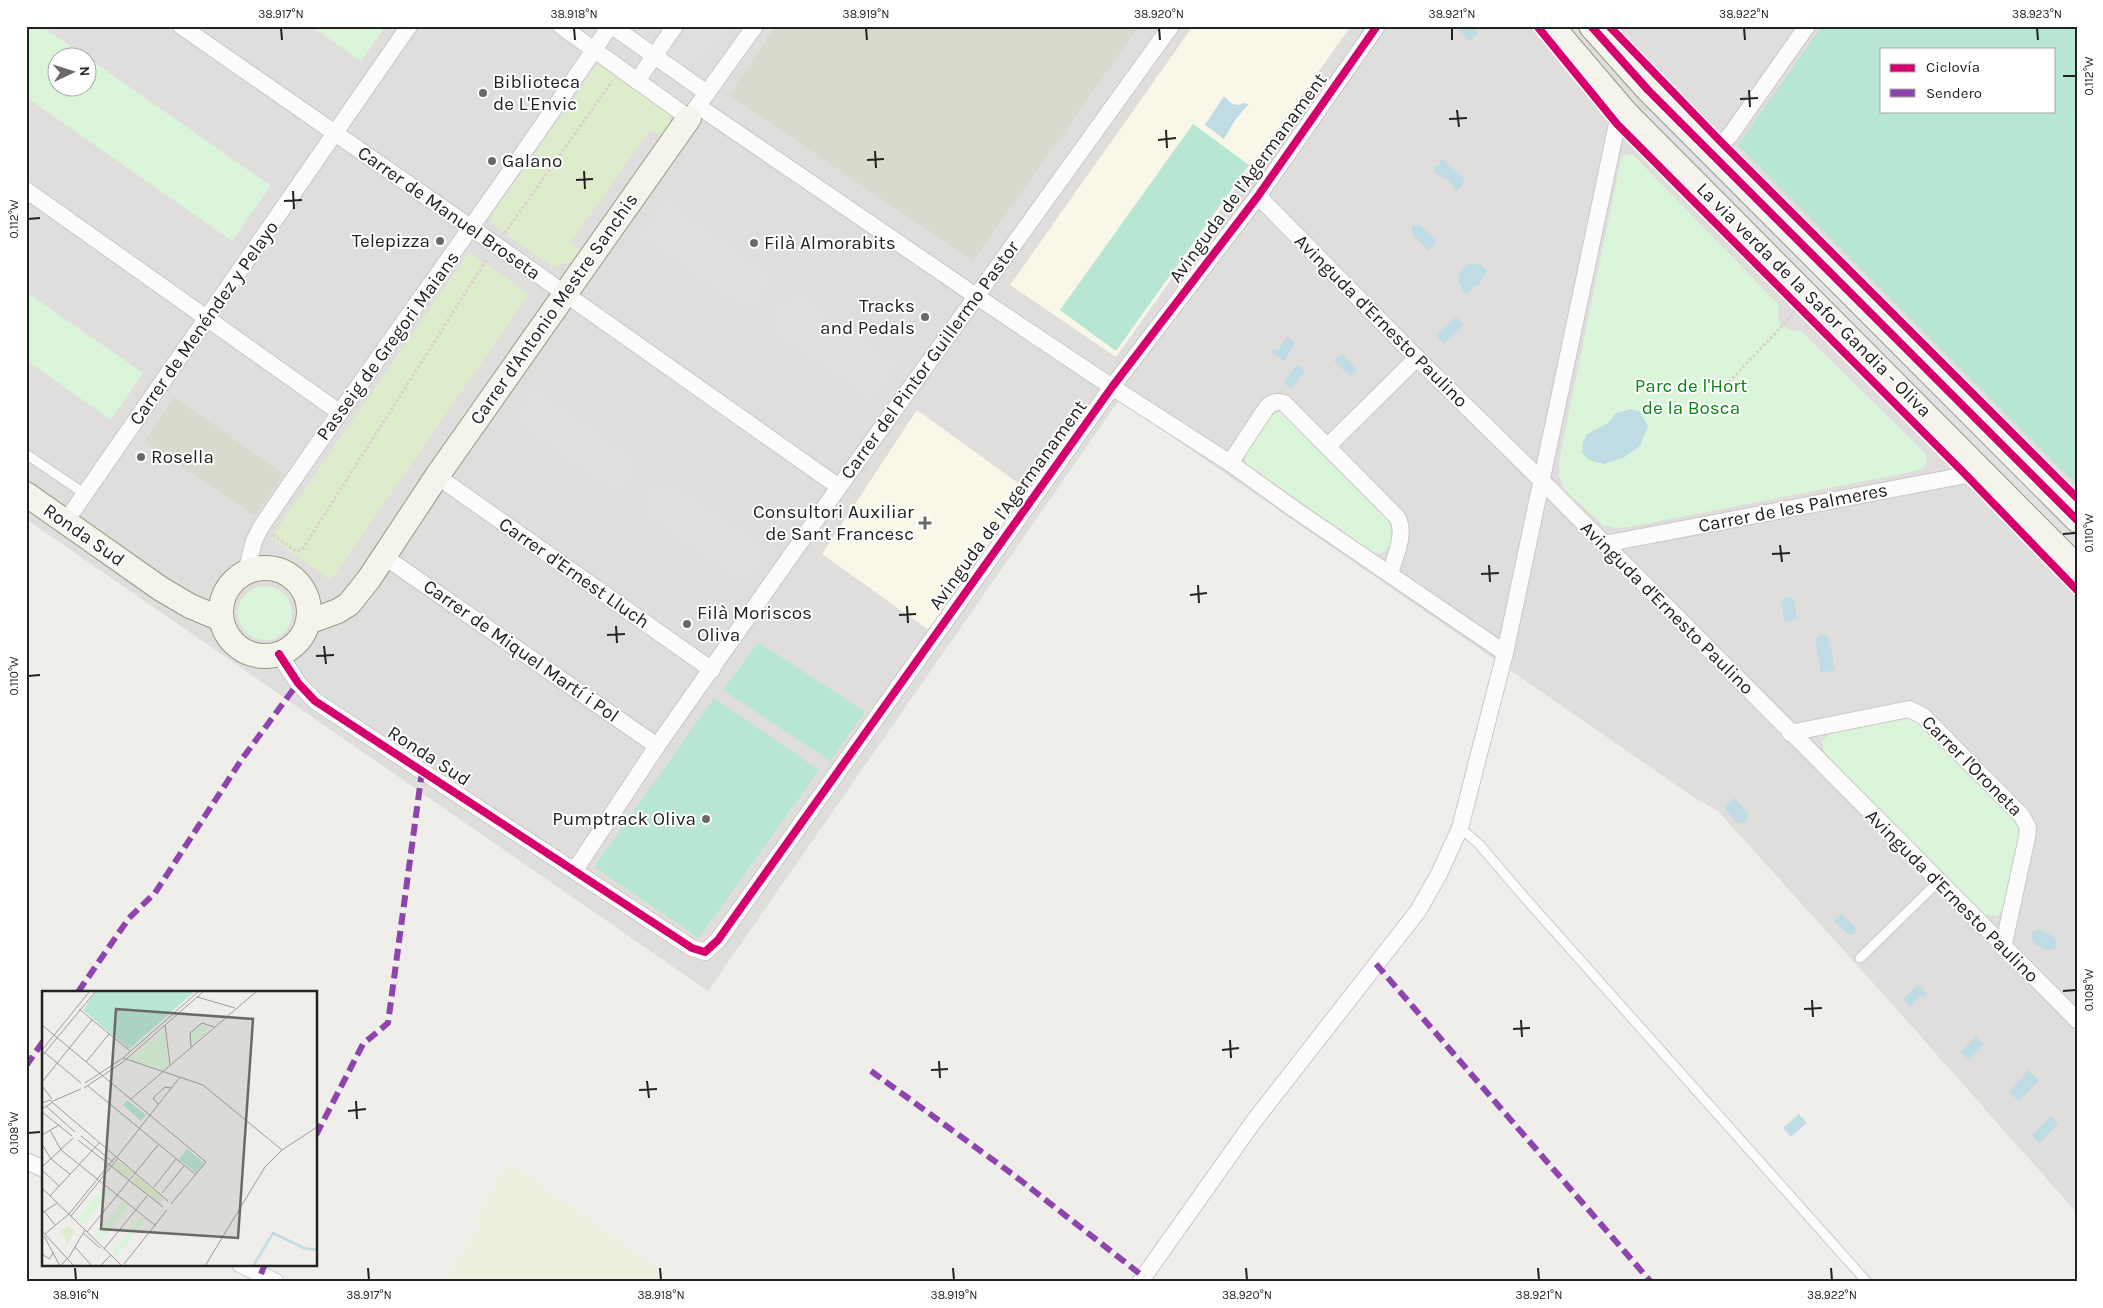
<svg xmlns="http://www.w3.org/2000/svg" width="2103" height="1308" font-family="Karla,sans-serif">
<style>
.residential{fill:#dfdedc;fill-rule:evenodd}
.education{fill:#f8f7e8}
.construction{fill:#d9d9cd}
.farmland{fill:#efefdf}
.grass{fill:#ddeccb}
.park{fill:#daf5da}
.pitch{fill:#b7e6d2;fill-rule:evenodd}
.parking{fill:#e0dfde}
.plaza{fill:#e2e1e5}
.water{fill:#bfdbe3}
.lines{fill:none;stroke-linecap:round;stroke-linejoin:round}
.lane-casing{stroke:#c9c8c7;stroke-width:11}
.street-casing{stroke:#c9c8c7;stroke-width:18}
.secondary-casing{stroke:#999a82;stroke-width:26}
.path{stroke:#dccecd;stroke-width:3;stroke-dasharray:2.5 2.5;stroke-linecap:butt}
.lane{stroke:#fdfcfc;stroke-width:9}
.street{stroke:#fdfcfc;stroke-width:16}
.secondary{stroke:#f4f4ed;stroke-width:24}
.quiet{stroke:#8e44ad;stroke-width:6;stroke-dasharray:12 6;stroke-linecap:butt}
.cycleway-casing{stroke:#fff;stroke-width:11}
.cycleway{stroke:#d6006c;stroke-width:8}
.ticks{fill:none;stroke:#222;stroke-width:2}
.poi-dot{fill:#6a6968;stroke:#fff;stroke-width:2}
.labels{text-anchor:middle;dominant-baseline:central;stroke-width:4;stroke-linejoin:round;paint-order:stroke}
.poi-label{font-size:19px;fill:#222;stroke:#fff;text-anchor:start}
.street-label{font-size:19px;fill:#222;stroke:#fff}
.park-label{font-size:19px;fill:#0c8416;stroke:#fff}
.inset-river{fill:none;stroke:#bfdbe3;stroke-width:2.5}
.inset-road{fill:none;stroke:#9e9c9b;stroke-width:1}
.view{fill:#6a6968;fill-opacity:0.15;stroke:#6a6968;stroke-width:2.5}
.inset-edge{fill:none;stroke:#222;stroke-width:2.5}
.neatline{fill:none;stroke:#222;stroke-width:2}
.ticks-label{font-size:12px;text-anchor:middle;fill:#222}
</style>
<rect width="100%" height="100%" fill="#f0eeeb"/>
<path class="residential" d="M26,26H2077V1213L1893,1005L1718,811L1695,798L1119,400L708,991L26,519ZM1882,49H2054V111H1882ZM58,58H88V88H58Z"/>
<g class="education">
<path d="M1193,26H1351L1116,357L1010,285Z"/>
<path d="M917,410L1029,491L930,631L822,554Z"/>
</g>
<g class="construction">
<path d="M776,26H1139L973,261L729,95Z"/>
<path d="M174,397L284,474L255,516L145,441Z"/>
</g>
<path class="farmland" d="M508,1162L677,1282H444L480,1227L474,1222Z"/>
<g class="grass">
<path d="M603,63L667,108L670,124L662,136L650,130L570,243L582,251L575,261L553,267L490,223V218L597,64Z"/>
<path d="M469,252L529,294L331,580L271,538Z"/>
</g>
<g class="park">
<path d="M26,26H41L86,57L58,58V88H88V58L271,186L232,241L26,97Z"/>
<path d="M311,26H386L361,61Z"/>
<path d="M1629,154L1633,155L1779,305L1778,316L1780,324L1792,331L1800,330L1923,451L1927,458L1924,467L1916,471L1629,527L1614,528L1603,525L1565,490L1559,476V461L1621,159L1625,155Z"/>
<path d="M26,292L143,373L111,420L26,360Z"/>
<path d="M1279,412L1283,414L1387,519C1394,530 1393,556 1375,554L1247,464L1245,460L1247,451L1272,415Z"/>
<circle cx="265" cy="613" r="27"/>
<path d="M1913,716L2021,824L2007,903L1998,916L1984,914L1824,752L1822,741L1832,732Z"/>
</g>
<g class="pitch">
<path d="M1822,26H2077V485L1738,145ZM1882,49H2054V111H1882Z"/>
<path d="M1193,124L1249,165L1116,351L1060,310Z"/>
<path d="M758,642L865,712L830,761L723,690Z"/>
<path d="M714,698L819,770L699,938L594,867Z"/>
</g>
<g class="parking">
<path d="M629,26H724L692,71Z"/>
<path d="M666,201L765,273L764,295L747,309L641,236Z"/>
<path d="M801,297L896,364L872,400L775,332V305Z"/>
<path d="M535,389L630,457L631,480L613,490L514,420Z"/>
<path d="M670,484L767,550L745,582L648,516L646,493Z"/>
</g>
<path class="plaza" d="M1654,103L2077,528V560L1638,118Z"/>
<g class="water">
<path d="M1455,26H1471L1478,33L1470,41Z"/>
<path d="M1224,96L1232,104L1240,105L1242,103L1249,104L1235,120L1224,139L1205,125Z"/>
<path d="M1440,160H1445C1451,170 1463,172 1464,182L1457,191L1448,180L1435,173L1434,167L1439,165Z"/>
<path d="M1420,225L1437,242L1429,251L1412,234V226Z"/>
<path d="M1468,264C1477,263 1482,264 1487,271L1480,281L1479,285L1475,286L1466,294C1456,284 1456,272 1468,264Z"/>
<path d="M1456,317L1464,325L1444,344L1436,335Z"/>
<path d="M1287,337L1295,343L1284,361L1272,352L1274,348L1278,350Z"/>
<path d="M1342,354L1357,369L1350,376L1334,361Z"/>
<path d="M1296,366H1301L1304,372L1291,389L1283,382Z"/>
<path d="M1630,409L1639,411L1648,426L1640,446L1623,458L1604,464L1589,460L1582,452L1583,442L1587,434L1608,423L1615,414Z"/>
<path d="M1786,596L1794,599L1797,619L1785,622L1781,601Z"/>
<path d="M1820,634L1826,635L1829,638L1835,670L1821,673L1815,640Z"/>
<path d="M1734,798L1749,814L1746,821L1738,824L1724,807Z"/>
<path d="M1841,914L1856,928L1854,934L1849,935L1834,921Z"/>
<path d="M2039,929L2054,937L2057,945L2054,949L2045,950L2035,944L2031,936L2033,932Z"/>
<path d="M1918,984L1927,994L1923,998L1920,996L1910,1007L1903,999Z"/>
<path d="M1976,1036L1984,1045L1969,1060L1960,1052Z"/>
<path d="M2028,1070L2039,1080L2019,1101L2009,1092Z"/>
<path d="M1799,1114L1807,1123L1791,1137L1783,1128Z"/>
<path d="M2051,1116L2058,1124L2040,1143L2032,1135Z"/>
</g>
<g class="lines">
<defs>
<g id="lane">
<path d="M26,454L85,494"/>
<path d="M1460,828L1478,843L1525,898L1867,1282"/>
<path d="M1860,958L1938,882"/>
</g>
<g id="street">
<path d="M181,26L496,245L839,487"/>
<path d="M561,26L689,118L755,26"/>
<path d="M612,26L707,93"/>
<path d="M637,81L675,26"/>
<path d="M698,106L976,296L1112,387L1230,463L1294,509L1505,653"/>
<path d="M1712,154L1731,134L1807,26"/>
<path d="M26,190L339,412"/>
<path d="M1258,196L1417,358L1542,481L2077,1020"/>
<path d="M1328,446L1417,358"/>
<path d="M1230,463L1267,407C1273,402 1276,401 1284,403L1397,517C1407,533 1394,558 1390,574"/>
<path d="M437,476L712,670"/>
<path d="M66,521L409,26"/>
<path d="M1604,544L1982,472"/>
<path d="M385,557L657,746"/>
<path d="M246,572L254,541L261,527C375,358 497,196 610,26"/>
<path d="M279,654L298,683L315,701L692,948L705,952L718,940L1112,387L1258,196L1377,26"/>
<path d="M1790,733L1909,709L1923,716L2022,816L2028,828L2027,837L2003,948"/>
<path d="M575,870L657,746L839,487L1171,26"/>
<path d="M26,1161L44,1169"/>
<path d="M240,1264L276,1282"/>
<path d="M1140,1282L1254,1121L1418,911L1439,874L1460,828L1505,653L1617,124L1626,113"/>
</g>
<g id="secondary">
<path d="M1552,26L1626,113L2077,567"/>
<path d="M1591,26L1648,90L2077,520"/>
<path d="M26,494L161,589L190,606L221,619"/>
<circle cx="265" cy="612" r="44"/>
<path d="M308,622L338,611L349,604L369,579L437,476L689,118"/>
</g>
</defs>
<use href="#lane" class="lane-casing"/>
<use href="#street" class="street-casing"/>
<use href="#secondary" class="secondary-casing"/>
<g class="path">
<path d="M505,233L612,81"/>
<path d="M1729,382L1795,312"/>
<path d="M273,535L296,551L302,550L487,259"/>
</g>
<use href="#lane" class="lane"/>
<use href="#street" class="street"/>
<use href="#secondary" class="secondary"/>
<g class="quiet">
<path d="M1376,964L1651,1282"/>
<path d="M78,992L129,918L155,893L242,759L298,683"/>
<path d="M26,1066L44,1040"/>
<path d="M871,1071L1015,1176L1144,1277"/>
<path d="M316,1135L363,1044L388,1023L422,771"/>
<path d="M261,1274L265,1264"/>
</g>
<defs>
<g id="cycleway">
<path d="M1537,26L1617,124L1965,474L2077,590"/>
<path d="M1591,26L1648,90L2077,520"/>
<path d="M1609,26L1722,143L2077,498"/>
<path d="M279,654L298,683L315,701L692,948L705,952L718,940L1112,387L1258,196L1377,26"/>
</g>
</defs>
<use href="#cycleway" class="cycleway-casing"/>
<use href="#cycleway" class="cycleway"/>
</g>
<path class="ticks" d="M281,28L282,40M574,28L575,40M866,28L867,40M1159,28L1160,40M1452,28V40M1744,28L1745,40M2037,28L2038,40M2063,76H2076M1749,90L1750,107M1740,99L1758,98M1457,110L1459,127M1449,119L1467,118M1166,130L1167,148M1158,140L1176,138M875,151L876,168M867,160L884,159M584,171L585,189M576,180L593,179M293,191L294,209M284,201L302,200M28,219L40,218M2063,534L2076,533M1780,545L1782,562M1772,554L1790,553M1489,565L1490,582M1481,574L1499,573M1198,585L1199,603M1190,595L1207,593M907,606L908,623M899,615L916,614M616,626L617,643M607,635L625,634M324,646L326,664M316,656L334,655M28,676L40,675M2063,991L2076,990M1812,1000L1813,1017M1804,1009L1822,1008M1521,1020L1522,1037M1513,1029L1530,1028M1230,1040L1231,1058M1222,1050L1239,1048M939,1061L940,1078M931,1070L948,1069M647,1081L649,1098M639,1090L657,1089M356,1101L357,1119M348,1111L366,1109M28,1133L40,1132M75,1268L76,1280M368,1268L369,1280M660,1268L661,1280M953,1268L954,1280M1246,1268L1247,1280M1538,1268L1539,1280M1831,1268L1832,1280"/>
<g class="poi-dot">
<circle cx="483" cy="93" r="5"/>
<circle cx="492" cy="161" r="5"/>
<circle cx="440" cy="241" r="5"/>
<circle cx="754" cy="243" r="5"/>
<circle cx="925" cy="317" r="5"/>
<circle cx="141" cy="457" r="5"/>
<path d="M922.5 515.5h5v5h5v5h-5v5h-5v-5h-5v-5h5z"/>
<circle cx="687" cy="624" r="5"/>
<circle cx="706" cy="819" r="5"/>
</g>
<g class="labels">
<g class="poi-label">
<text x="493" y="82">Biblioteca<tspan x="493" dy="22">de L'Envic</tspan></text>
<text x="502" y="161">Galano</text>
<text x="430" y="241" text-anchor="end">Telepizza</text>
<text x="764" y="243">Filà Almorabits</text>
<text x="915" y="306" text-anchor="end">Tracks<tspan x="915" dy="22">and Pedals</tspan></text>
<text x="151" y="457">Rosella</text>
<text x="914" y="512" text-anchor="end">Consultori Auxiliar<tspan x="914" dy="22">de Sant Francesc</tspan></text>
<text x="697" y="613">Filà Moriscos<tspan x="697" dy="22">Oliva</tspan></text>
<text x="696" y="819" text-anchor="end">Pumptrack Oliva</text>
</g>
<g class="street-label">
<text transform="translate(1248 178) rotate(-54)">Avinguda de l'Agermanament</text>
<text transform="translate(449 213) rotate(35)">Carrer de Manuel Broseta</text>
<text transform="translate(1814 300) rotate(45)">La via verda de la Safor Gandia - Oliva</text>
<text transform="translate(554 309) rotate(-55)">Carrer d'Antonio Mestre Sanchis</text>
<text transform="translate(1381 321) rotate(45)">Avinguda d'Ernesto Paulino</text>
<text transform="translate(204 323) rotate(-55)">Carrer de Menéndez y Pelayo</text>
<text transform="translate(388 346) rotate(-54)">Passeig de Gregori Maians</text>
<text transform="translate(930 360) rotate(-54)">Carrer del Pintor Guillermo Pastor</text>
<text transform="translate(1008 505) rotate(-54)">Avinguda de l'Agermanament</text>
<text transform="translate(1793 508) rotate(-11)">Carrer de les Palmeres</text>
<text transform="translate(84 535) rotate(35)">Ronda Sud</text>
<text transform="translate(574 573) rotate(35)">Carrer d'Ernest Lluch</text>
<text transform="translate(1667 608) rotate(45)">Avinguda d'Ernesto Paulino</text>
<text transform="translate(521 651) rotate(35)">Carrer de Miquel Martí i Pol</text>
<text transform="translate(429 756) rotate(33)">Ronda Sud</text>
<text transform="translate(1972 766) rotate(45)">Carrer l'Oroneta</text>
<text transform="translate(1952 896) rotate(45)">Avinguda d'Ernesto Paulino</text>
</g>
<g class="park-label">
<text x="1691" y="386">Parc de l'Hort<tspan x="1691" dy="22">de la Bosca</tspan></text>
</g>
</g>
<g transform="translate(42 991)">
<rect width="275" height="275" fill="#f0eeeb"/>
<path d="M75,169L91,182L86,188L70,176ZM94,185L122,207L117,213L89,191ZM26,235L32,240L24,255V248L17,241Z" fill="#ddeccb"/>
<path d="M160,33L169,38L150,53L148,43ZM122,40L126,73L122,78L87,69ZM62,195L68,201L41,234L35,228ZM80,211L86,215L58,251L53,245ZM99,226L104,229L74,266L70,262Z" fill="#daf5da"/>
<path d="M55,0H150L151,2L87,58L41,19ZM85,109L104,124L99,130L81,114ZM145,158L162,172L154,182L137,168Z" fill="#b7e6d2"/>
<path class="inset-river" d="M211,275L231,242L262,257L275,259"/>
<path class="inset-road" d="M155,6L193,17M37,18L88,60M0,34L164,171L129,213M123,34L128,74M149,56L148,42L160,32L172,36M0,59L48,0M2,61L39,92M0,65L54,0M81,67L161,94L240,159M44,71L67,43M0,91L50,29M43,92L81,67L157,0M0,95L10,108M46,95L154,184M42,97L81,71L162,0M89,108L215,0M11,110L39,98M0,112L8,109L11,111L0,118M11,112L126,210M116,113L111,107L123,96L129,97M5,116L33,141M0,121L30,145M8,139L19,159L114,235M0,144L17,134M39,145L71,171M36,149L121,216M0,153L9,168L28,183M75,166L138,86M0,176L31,147M0,179L17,195M112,196L134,168M0,197L79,274M120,202L142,175M8,205L58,151M2,220L13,234M0,222L15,212M29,225L76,167M0,240L32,275M45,241L116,154M41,242L58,257M3,243L27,223L74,165M2,245L18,275M33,256L50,275M62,258L105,205M0,263L7,268L11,262M82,273L125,219M18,275L27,266L43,239M58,275L69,264M163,275L223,176L240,159L275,136"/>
<path class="view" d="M74,18L211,28L196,247L59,238Z"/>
<rect width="275" height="275" class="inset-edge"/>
</g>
<rect width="2103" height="1308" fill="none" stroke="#ffffff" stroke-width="55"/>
<rect x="1880" y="48" width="175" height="65" fill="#ffffff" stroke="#a7a7a7"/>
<rect x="1890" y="64" width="25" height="8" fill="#d6006c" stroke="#a7a7a7"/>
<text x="1926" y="72" font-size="15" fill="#222222">Ciclovía</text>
<rect x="1890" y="89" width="25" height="8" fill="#8e44ad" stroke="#a7a7a7"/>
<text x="1926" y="98" font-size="15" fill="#222222">Sendero</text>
<g transform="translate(72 72) rotate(86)"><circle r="24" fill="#ffffff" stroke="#a7a7a7"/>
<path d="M0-4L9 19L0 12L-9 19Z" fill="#6a6968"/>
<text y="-8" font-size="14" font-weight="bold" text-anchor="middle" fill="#222222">N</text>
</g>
<rect x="28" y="28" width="2048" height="1252" class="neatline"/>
<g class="ticks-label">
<text x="281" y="18">38.917°N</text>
<text x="574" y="18">38.918°N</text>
<text x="866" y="18">38.919°N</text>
<text x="1159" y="18">38.920°N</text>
<text x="1452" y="18">38.921°N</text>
<text x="1744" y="18">38.922°N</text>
<text x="2037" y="18">38.923°N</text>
<text transform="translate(2089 76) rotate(-90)" y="4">0.112°W</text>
<text transform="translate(14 219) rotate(-90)" y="4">0.112°W</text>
<text transform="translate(2089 533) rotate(-90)" y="4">0.110°W</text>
<text transform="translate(14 676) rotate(-90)" y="4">0.110°W</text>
<text transform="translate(2089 990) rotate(-90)" y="4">0.108°W</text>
<text transform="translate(14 1133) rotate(-90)" y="4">0.108°W</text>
<text x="76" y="1299">38.916°N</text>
<text x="369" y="1299">38.917°N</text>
<text x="661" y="1299">38.918°N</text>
<text x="954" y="1299">38.919°N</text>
<text x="1247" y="1299">38.920°N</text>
<text x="1539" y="1299">38.921°N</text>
<text x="1832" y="1299">38.922°N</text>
</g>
</svg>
